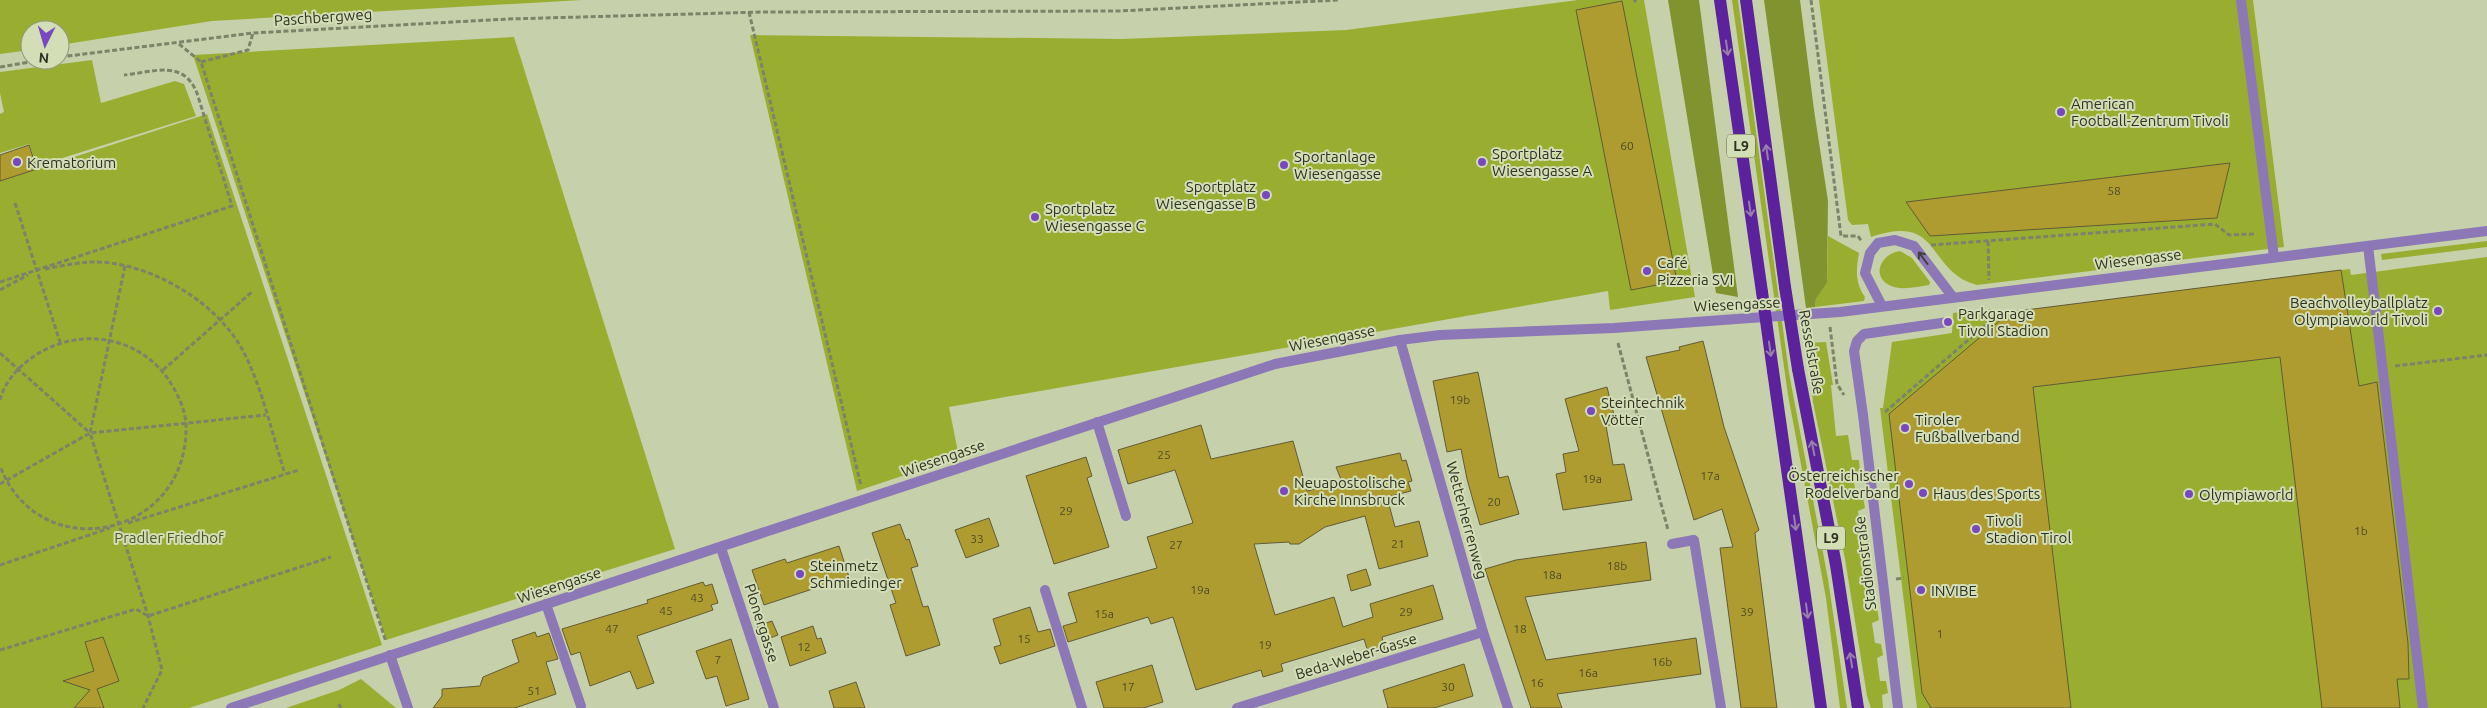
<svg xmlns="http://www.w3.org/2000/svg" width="2487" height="708" font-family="Ubuntu,sans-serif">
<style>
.green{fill:#99ae31}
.forest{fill:#81932f}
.building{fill:#af9c30;stroke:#615b37}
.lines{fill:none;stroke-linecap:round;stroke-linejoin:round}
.path{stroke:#7c8368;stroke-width:3;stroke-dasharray:5 2.5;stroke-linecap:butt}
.service{stroke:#8c77b7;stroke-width:10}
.minor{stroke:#8c77b7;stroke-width:10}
.primary{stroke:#5c229e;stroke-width:12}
.primary-bridge{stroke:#5c229e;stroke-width:12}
.oneway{stroke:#9880aa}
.oneway2{stroke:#424041}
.poi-dot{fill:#7948c0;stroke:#d3ddb6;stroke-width:2}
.labels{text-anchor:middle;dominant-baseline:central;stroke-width:4;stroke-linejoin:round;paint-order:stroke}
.number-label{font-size:12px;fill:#4f4c26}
.shield{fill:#d3ddb6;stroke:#60654f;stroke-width:1}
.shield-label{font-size:14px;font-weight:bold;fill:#2f3223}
.street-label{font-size:15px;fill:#2f3223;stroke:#d3ddb6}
.poi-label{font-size:15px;fill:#2f3223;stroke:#d3ddb6;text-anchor:start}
.park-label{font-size:15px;fill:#4d5724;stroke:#d3ddb6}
</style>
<rect width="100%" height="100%" fill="#c6d0aa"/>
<g class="green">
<path d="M0,0H582L212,21L60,45V30H30V50L0,54Z"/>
<path d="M1578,0H1644L1695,297L1610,310L1608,291L949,407L959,457L857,491L750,35L1122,39L1346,30Z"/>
<path d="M1732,0H1738L1789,373L1828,579L1847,708H1840L1826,598L1788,395Z"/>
<path d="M1819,0H2253L2284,247L1977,285C1925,271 1943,212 1871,237L1868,224L1852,225L1848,220Z"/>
<path d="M514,37L675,549L386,640L193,55Z"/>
<path d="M92,60L101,103L175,81L184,84L196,116L37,166L29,144L0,153V114L4,112L0,93V72Z"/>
<path d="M207,114L382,645L189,708H0V181Z"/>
<path d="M1828,236L1859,253C1856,270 1855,283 1865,297L1864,301L1815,307L1816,299L1827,283Z"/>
<path d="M2487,241V247L2382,260L2381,254Z"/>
<path d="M1900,251L1912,258L1930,282L1929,285C1917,287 1900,291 1889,285C1870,274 1883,253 1900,251Z"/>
<path d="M2487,257V708H1917L1880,408H1883L1892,342L1952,333L1953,313L1990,309L2010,312L2350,269L2351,275Z"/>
<path d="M1826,342L1833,385H1831L1836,436L1848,435L1852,460H1859L1860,472L1853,475L1856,496L1863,497L1865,508L1858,511L1861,534H1868L1869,545L1863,548L1866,570H1872L1874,581L1867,584L1871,608H1877L1879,620L1872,623L1875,643L1881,644L1883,655L1877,658L1880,681H1886L1888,693L1882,695L1883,708H1871L1867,696L1845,559L1813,402L1807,343Z"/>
<path d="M361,679L396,708H286L339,690Z"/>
</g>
<g class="forest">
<path d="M1668,0H1699L1738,297L1716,293Z"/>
<path d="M1764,0H1800L1814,110L1828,201L1827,283L1816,299L1815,307L1806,308Z"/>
</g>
<g class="building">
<path d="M1622,1L1677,281L1631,290L1576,10Z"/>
<path d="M29,145L37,169L0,181V155Z"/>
<path d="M2230,163L2217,218L1930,236L1906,202Z"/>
<path d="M2341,270L2359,386L2377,382L2408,643L2409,679H2397L2400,708H2322L2280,357L2033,387L2071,708H1931L1922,693L1889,414L2010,312Z"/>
<path d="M1703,341L1724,427L1759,530L1755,533L1756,544L1777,708H1741L1720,548L1733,547L1722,509L1694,520L1646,357L1680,350L1679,347Z"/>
<path d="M1478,372L1499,478L1508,476L1519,514L1480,525L1467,479L1461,449L1447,452L1433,381Z"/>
<path d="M1607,387L1616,423L1606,426L1613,465L1624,464L1632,500L1563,510L1556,474L1566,472L1563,454L1579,451L1565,399Z"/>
<path d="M1201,425L1211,459L1293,441L1307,491L1342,482L1336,467L1400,453L1402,461L1406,460L1412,481L1408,482L1411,491L1387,497L1395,527L1419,521L1428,556L1379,569L1365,516L1325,527L1299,544H1290L1289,542L1254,544L1275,615L1334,597L1343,627L1373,617L1370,604L1433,585L1443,619L1382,637L1385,650L1369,655L1364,639L1281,664L1283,671L1263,677L1261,670L1196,690L1173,617L1151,624L1148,617L1068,642L1063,626L1077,622L1068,593L1157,568L1147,537L1193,523L1175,470L1128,484L1118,450Z"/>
<path d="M1086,457L1092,476L1087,478L1109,547L1054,564L1026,476Z"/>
<path d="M989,518L999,546L966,558L955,530Z"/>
<path d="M900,524L906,540L909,539L918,566L911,568L923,607L928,606L940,645L906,656L890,605L896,603L872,533Z"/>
<path d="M1646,542L1651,580L1525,597L1546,660L1696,638L1701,674L1557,694L1562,708H1531L1485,569L1516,560Z"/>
<path d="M839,546L849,577L764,605L752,570L785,559L787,563Z"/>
<path d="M1366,569L1371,585L1351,591L1347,575Z"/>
<path d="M703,582L705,586L712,584L718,603L711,605L713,610L637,636L654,683L637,689L630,671L590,686L580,652L571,655L562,629L648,603L647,600Z"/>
<path d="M1030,607L1038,632L1050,629L1055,646L1000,664L994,647L1001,645L993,619Z"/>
<path d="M772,621L778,635L762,641L757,626Z"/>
<path d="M813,626L817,639L821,638L826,653L790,666L781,637Z"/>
<path d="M535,632L537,637L549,633L558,659L546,662L556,694L515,708H433L442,696V689L480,686L483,677L519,662L512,640Z"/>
<path d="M103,637L119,681L97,689L104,708H74L90,690L63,681L94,671L85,642Z"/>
<path d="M731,639L749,699L726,706L717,676L706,679L696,651Z"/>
<path d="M1464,664L1473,696L1434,708H1388L1383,690Z"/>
<path d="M1152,665L1163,702L1143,708H1104L1096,682Z"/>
<path d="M856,682L865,708H834L829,691Z"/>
</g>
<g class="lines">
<g class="path">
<path d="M1811,0L1841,236H1858L1862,242"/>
<path d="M1634,2L1636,0"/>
<path d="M749,12L861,486"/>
<path d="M179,44L201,62L386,642"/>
<path d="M60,57L253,33L508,19L763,12L1118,11L1339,0"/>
<path d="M201,62L248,50L253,33"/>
<path d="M0,67L42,60"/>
<path d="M15,203L60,342"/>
<path d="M1988,241L1989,280"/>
<path d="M1931,245L2215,224L2229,235L2254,234"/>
<path d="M125,266L90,433L148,616L162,670L143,708"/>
<path d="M45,269C60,266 76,263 90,262C146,260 215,300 242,349C262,386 272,434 285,474"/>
<path d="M0,282L232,206L197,93C183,59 154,72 124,75"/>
<path d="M0,290L28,275"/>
<path d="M1830,327L1837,384L1844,395"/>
<path d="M1618,343L1668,530"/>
<path d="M0,353L90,433"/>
<path d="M2395,366L2487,355"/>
<path d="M163,370L253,291"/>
<path d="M0,400C3,386 15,371 25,363C70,325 138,332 170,382C178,394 185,410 186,424C190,537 40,570 0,466"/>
<path d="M1885,412L1989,322L1990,309"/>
<path d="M0,484L90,433L266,415"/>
<path d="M128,523L299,470"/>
<path d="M0,565L110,528"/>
<path d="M1896,579L1904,578"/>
<path d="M0,650L136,609L148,616L331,557"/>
<path d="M339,704L341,708"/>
</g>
<g class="service">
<path d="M2241,0L2274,257"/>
<path d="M2368,246L2423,708"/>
<path d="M1882,306L1865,273L1870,253L1878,243L1895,240L1914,246L1952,296"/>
<path d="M1750,318L1840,312L2487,231"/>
<path d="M1863,415L1854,351L1857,341L1864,334L1948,322"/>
<path d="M1097,422L1126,516"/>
<path d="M1672,544L1694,540L1721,708"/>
<path d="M1045,590L1082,708"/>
<path d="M546,604L581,706"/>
</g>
<g class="minor">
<path d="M1400,340L1483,632L1508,708"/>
<path d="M1863,415L1898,708"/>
<path d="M721,548L774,708"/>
<path d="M390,655L408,708"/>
<path d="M231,708L1275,364L1400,340L1440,335L1614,328L1750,318"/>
<path d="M1237,708L1483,632"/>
</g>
<g class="primary">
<path d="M1720,0L1762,292"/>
<path d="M1746,0L1785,287"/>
<path d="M1798,369L1836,565L1858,708"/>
<path d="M1773,371L1821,708"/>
</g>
<g class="primary-bridge">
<path d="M1785,287L1798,369"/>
<path d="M1762,292L1773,371"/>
</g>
</g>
<defs><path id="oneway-shaft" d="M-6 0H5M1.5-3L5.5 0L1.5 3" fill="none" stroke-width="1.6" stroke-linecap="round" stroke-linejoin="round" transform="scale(1.25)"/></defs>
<g class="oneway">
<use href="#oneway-shaft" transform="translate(1727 48) rotate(82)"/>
<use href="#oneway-shaft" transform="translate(1767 152) rotate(-98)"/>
<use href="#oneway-shaft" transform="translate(1750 209) rotate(82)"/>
<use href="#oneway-shaft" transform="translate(1770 349) rotate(82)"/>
<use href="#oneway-shaft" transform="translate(1813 448) rotate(-101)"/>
<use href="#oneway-shaft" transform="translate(1795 523) rotate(82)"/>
<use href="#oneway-shaft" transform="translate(1807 611) rotate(82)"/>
<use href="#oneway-shaft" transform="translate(1851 660) rotate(-99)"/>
</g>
<use class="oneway2" href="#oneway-shaft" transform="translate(1923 258) rotate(-127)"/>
<g class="poi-dot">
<circle cx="2061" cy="112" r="5"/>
<circle cx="17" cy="162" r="5"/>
<circle cx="1482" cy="162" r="5"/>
<circle cx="1284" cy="165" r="5"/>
<circle cx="1266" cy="195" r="5"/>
<circle cx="1035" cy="217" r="5"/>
<circle cx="1647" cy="271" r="5"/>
<circle cx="2438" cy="311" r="5"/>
<circle cx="1948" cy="322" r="5"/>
<circle cx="1591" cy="411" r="5"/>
<circle cx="1905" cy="428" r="5"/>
<circle cx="1909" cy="484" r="5"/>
<circle cx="1284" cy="491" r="5"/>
<circle cx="1923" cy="493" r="5"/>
<circle cx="2189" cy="494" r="5"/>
<circle cx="1976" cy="529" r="5"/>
<circle cx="800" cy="574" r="5"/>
<circle cx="1921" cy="590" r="5"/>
</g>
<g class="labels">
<g class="number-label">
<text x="1627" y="145">60</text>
<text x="2114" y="190">58</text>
<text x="1460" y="399">19b</text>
<text x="1164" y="454">25</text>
<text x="1710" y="475">17a</text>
<text x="1592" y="478">19a</text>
<text x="1494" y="501">20</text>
<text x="1066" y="510">29</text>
<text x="2361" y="530">1b</text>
<text x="977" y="538">33</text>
<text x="1398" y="543">21</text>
<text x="1176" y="544">27</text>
<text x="1617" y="565">18b</text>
<text x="1552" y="574">18a</text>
<text x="1200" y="589">19a</text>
<text x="697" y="597">43</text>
<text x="666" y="610">45</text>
<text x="1406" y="611">29</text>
<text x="1747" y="611">39</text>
<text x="1104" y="613">15a</text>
<text x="612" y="628">47</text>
<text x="1520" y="628">18</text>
<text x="1940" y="633">1</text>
<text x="1024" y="638">15</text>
<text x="1265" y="644">19</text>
<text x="804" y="646">12</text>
<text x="718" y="659">7</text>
<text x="1662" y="661">16b</text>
<text x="1588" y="672">16a</text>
<text x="1537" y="682">16</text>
<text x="1128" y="686">17</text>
<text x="1448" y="686">30</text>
<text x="534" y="690">51</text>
</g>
<g class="shield">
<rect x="1727" y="134.5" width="28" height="23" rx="4"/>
<rect x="1817" y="526.5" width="28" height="23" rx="4"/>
</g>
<g class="shield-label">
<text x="1741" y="146">L9</text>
<text x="1831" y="538">L9</text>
</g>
<g class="street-label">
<text transform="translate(323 17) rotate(-4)">Paschbergweg</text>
<text transform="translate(2138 259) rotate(-7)">Wiesengasse</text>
<text transform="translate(1737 304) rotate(-3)">Wiesengasse</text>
<text transform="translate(1332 338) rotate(-11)">Wiesengasse</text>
<text transform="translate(1812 352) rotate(80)">Resselstraße</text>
<text transform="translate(943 458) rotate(-19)">Wiesengasse</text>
<text transform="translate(1467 520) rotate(75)">Wetterherrenweg</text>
<text transform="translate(1865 563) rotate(-97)">Stadionstraße</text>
<text transform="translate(559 585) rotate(-18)">Wiesengasse</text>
<text transform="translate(762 623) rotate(72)">Plonergasse</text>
<text transform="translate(1356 656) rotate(-17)">Beda-Weber-Gasse</text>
</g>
<g class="poi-label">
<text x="2071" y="103">American<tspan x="2071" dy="17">Football-Zentrum Tivoli</tspan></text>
<text x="1492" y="153">Sportplatz<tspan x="1492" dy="17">Wiesengasse A</tspan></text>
<text x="1294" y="156">Sportanlage<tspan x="1294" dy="17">Wiesengasse</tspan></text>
<text x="27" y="162">Krematorium</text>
<text x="1256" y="186" text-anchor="end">Sportplatz<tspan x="1256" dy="17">Wiesengasse B</tspan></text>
<text x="1045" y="208">Sportplatz<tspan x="1045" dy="17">Wiesengasse C</tspan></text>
<text x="1657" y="262">Café<tspan x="1657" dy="17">Pizzeria SVI</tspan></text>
<text x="2428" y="302" text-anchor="end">Beachvolleyballplatz<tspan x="2428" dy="17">Olympiaworld Tivoli</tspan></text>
<text x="1958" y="313">Parkgarage<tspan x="1958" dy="17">Tivoli Stadion</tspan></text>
<text x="1601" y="402">Steintechnik<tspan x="1601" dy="17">Vötter</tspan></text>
<text x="1915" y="419">Tiroler<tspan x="1915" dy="17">Fußballverband</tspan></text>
<text x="1899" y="475" text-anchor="end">Österreichischer<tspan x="1899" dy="17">Rodelverband</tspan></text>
<text x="1294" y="482">Neuapostolische<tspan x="1294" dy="17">Kirche Innsbruck</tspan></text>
<text x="1933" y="493">Haus des Sports</text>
<text x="2199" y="494">Olympiaworld</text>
<text x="1986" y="520">Tivoli<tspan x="1986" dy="17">Stadion Tirol</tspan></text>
<text x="810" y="565">Steinmetz<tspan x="810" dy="17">Schmiedinger</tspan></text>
<text x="1931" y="590">INVIBE</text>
</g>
<g class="park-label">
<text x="169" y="537">Pradler Friedhof</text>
</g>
</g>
<g transform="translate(45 45) rotate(185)"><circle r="24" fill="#d3ddb6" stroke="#91997b"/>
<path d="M0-4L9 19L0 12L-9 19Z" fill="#7948c0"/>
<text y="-8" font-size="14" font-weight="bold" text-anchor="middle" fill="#2f3223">N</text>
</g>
</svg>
